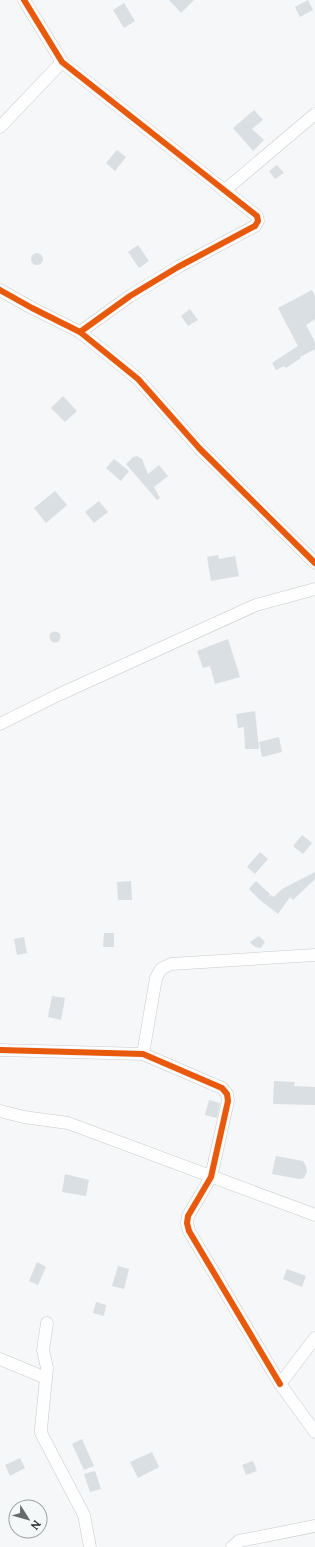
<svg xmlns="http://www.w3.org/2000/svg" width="315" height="1547" font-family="Lora,serif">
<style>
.building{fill:#dadfe4}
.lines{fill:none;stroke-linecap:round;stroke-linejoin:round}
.minor-casing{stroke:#c9cacb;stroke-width:13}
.minor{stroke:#fefefe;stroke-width:12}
.cycleway-casing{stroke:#f4f8f9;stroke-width:8}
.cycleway{stroke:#e8590c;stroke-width:6}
</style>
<rect width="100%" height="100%" fill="#f5f7f8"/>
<g class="building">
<path d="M169,0H194L181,13Z"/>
<path d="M308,0L313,10L300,17L295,7Z"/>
<path d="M124,3L135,21L124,28L113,10Z"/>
<path d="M254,110L263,120L252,129L264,140L253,151L233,128Z"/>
<path d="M117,150L126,157L115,171L106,163Z"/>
<path d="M277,165L284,173L275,179L269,171Z"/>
<path d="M138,245L149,261L139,268L128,252Z"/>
<circle cx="37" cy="259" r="6"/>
<path d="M312,290L315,296V319L306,325L315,342V349L300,357L301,358L286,368L284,366L276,370L272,363L298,346L278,308Z"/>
<path d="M190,309L198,320L188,326L181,316Z"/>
<path d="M63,396L77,411L65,422L51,408Z"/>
<path d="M137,456L142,459L148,474L159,465L168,476L154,487L160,498L157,500L126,464L133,457Z"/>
<path d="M114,459L129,471L121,481L106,468Z"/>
<path d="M55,491L67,505L46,523L34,508Z"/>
<path d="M99,501L108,512L94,523L85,512Z"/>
<path d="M218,555L219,559L235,556L239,576L211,581L207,557Z"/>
<circle cx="55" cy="637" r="5.5"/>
<path d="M228,639L240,677L215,684L210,666L203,668L197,651Z"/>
<path d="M255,711L259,749H245L244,727L238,728L236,714Z"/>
<path d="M279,737L282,752L262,757L259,742Z"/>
<path d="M302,835L312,843L303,854L293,846Z"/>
<path d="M260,852L268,859L255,874L247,867Z"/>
<path d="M315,872V879L293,900L290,897L278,914L260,900L249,889L256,881L270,894L268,897L271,895L274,897L282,889Z"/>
<path d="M131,881L132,900H118L117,882Z"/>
<path d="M104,933H114V947H103Z"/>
<path d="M259,936L265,942L261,948L255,947L250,942Z"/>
<path d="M24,937L27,953L17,955L14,939Z"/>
<path d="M52,996L65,998L61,1020L48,1017Z"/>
<path d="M274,1081L295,1082L294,1086L315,1087V1105L273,1104Z"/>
<path d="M209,1100L220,1103L217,1118L205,1115Z"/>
<path d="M276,1156L303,1161L306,1166L307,1172L304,1178L299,1179L272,1174Z"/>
<path d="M65,1174L89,1180L86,1196L62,1192Z"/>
<path d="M37,1262L46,1267L38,1285L29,1281Z"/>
<path d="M118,1266L129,1269L124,1289L112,1286Z"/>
<path d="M287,1269L306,1276L302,1287L283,1279Z"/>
<path d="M96,1302L106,1305L104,1316L93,1313Z"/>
<path d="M82,1439L94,1466L84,1470L72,1444Z"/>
<path d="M152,1452L159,1467L138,1478L130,1462Z"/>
<path d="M20,1458L25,1468L10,1476L5,1465Z"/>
<path d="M253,1461L257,1471L246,1475L242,1465Z"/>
<path d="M95,1471L101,1489L90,1492L84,1474Z"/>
</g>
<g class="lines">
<defs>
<g id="minor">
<path d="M24,0L62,62L257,216L258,221L255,226L178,267L130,296L80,332"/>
<path d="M0,127L62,62"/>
<path d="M224,191L315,114"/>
<path d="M0,290L32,308L80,332L138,379L200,449L315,563"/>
<path d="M0,724L58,695L256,605L315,589"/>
<path d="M0,1050L143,1054L222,1088L227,1094L228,1101L211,1177L188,1216L187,1223L189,1231L280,1384"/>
<path d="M143,1054L156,978L161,969L171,964L315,955"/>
<path d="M0,1111L24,1117L68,1123L315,1215"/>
<path d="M47,1323L43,1350L47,1368L41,1429V1433L84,1515L90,1547"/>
<path d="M315,1338L280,1384L315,1432"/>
<path d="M0,1359L46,1378"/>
<path d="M232,1547L239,1541L315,1526"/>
</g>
</defs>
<use href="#minor" class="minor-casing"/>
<use href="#minor" class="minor"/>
<defs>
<g id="cycleway">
<path d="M24,0L62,62L257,216L258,221L255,226L178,267L130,296L80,332"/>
<path d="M0,290L32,308L80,332L138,379L200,449L315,563"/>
<path d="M0,1050L143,1054L222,1088L227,1094L228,1101L211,1177L188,1216L187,1223L189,1231L280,1384"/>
</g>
</defs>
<use href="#cycleway" class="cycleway-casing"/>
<use href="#cycleway" class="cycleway"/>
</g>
<g transform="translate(28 1519) rotate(127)"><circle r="19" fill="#f4f8f9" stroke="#9ea1a2"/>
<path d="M0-3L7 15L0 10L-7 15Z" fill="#696b6b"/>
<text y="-6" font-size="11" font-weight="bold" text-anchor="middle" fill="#1d1f1f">N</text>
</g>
</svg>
